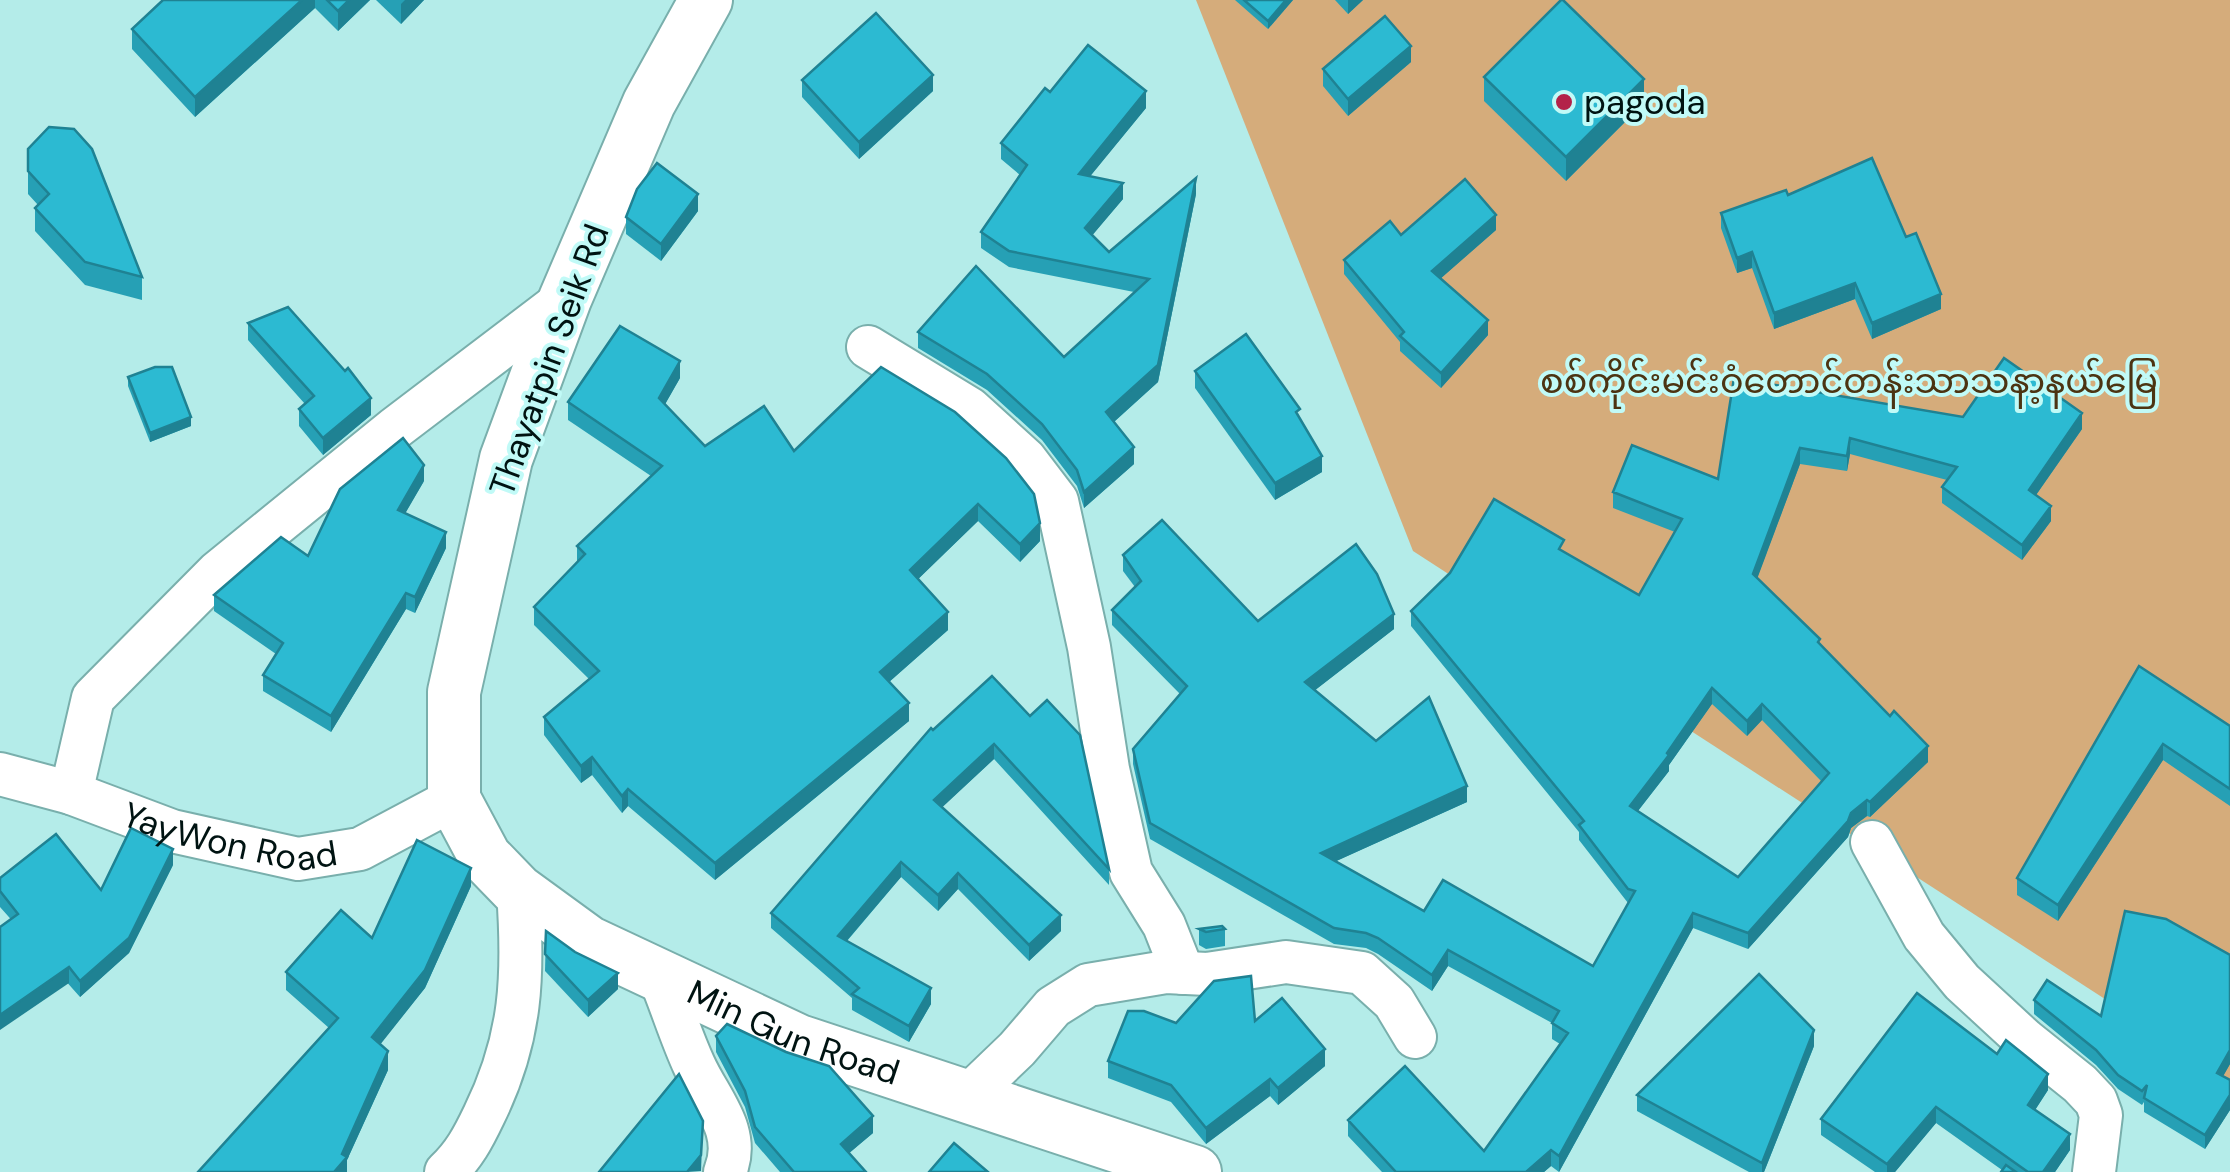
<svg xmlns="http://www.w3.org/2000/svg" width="2230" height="1172" font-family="'DM Sans','Noto Sans Myanmar',sans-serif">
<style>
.green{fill:#d5ac7b}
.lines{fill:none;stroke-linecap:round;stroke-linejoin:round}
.minor-casing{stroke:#79afac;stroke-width:46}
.tertiary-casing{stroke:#79afac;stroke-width:56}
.minor{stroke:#fff;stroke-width:42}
.tertiary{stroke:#fff;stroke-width:52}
.wall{fill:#26a0b5;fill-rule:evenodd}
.shaded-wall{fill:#1f8293}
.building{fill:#2cbad2;stroke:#1f8293;stroke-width:2.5;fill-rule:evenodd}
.poi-dot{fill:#b32249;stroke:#c1faf7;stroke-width:4}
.labels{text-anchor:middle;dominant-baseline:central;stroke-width:8;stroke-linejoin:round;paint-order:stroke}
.poi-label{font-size:35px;fill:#001312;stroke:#c1faf7;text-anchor:start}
.street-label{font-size:35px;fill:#001312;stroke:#c1faf7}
.park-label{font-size:35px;fill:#4c3412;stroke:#c1faf7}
</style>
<rect width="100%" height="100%" fill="#b4ece9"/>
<path class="green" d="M1196,0H2230V1080L1413,551Z"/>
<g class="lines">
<defs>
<g id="minor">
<path d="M868,347L970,409L1025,459L1057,501L1089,647L1108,769L1131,872L1164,925L1183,973"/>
<path id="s1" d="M0,774L71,793L172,831L298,859L360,849L454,799"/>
<path d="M71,793L93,698L218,572L394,429L565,299"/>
<path d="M1872,842L1924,936L1962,982L2025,1040L2080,1084L2096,1101L2101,1115L2094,1172"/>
<path d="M660,978C672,1007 681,1037 694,1065C710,1101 742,1131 725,1172"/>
<path d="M968,1096L1017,1049L1053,1007L1088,985L1166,972L1207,974L1286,962L1362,973L1394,1002L1415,1037"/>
<path d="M446,1172C464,1155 473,1138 484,1115C522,1038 524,975 518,891"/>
</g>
<g id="tertiary">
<path id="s2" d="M706,0L649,103L565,299L506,459L454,692V799L485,857L518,891L588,942L799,1041L1195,1172"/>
</g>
</defs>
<use href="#minor" class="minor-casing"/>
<use href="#tertiary" class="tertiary-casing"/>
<use href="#minor" class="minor"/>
<use href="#tertiary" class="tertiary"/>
</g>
<g class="wall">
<path d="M163,0H370L338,31L315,8L195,117L132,49V29Z"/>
<path d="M376,0H424L401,24Z"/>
<path d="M1235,0H1293L1268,29Z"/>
<path d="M1335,0H1363L1348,14Z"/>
<path d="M1411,62L1348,116L1323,86V69Z"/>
<path d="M1484,77L1644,103L1566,181L1484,101Z"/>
<path d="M802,80L933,91L859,159L802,97Z"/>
<path d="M1050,92L1146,108L1090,176L1123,199L1092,235L1109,252L1196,194L1158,382L1114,422L1134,464L1084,508L1077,486L1042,440L987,390L918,348V332L1064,357L1134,292L1009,267L981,248V232L1020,175L1001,159V143Z"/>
<path d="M28,149L142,277V300L85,285L35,231V208L38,205L28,194Z"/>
<path d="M1788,195L1906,237L1941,309L1872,339L1855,299L1774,329L1752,268L1737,273L1721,228V213Z"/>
<path d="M698,211L661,261L626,234V217Z"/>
<path d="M1496,230L1440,279L1488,335L1441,388L1400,351V342L1344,274V260L1401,235Z"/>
<path d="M248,323L345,371L371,415L323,455L299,426V409L305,404L248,340Z"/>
<path d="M881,367L1040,541L1020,562L978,521L918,579L948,630L889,682L909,721L715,880L628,806L622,813L592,775L581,783L544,735V717L589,679L534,625V607L577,563V546L651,476L568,420V402L680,378L665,404L705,446L794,451Z"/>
<path d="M1195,371L1300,418L1322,472L1275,500L1195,388Z"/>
<path d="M128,377L191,426L150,442L128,386Z"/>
<path d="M1734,378L1963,417L2082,429L2036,495L2051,521L2022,560L1942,503V487L1947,480L1850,454L1847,471L1800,464L1757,578L1820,644L1928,762L1870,817L1867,816L1851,828L1848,837L1748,949L1693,928L1559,1172L1551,1166L1544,1172H1382L1348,1136V1120L1484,1151L1560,1044L1552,1039V1023L1448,966L1432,991L1378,954L1366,948L1334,944L1150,839L1133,764V749L1180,694L1112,625V610L1135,587L1123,571V555L1258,621L1394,629L1315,690L1376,741L1467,802L1336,861L1424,911L1593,966L1628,903L1579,840V832L1411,626V611L1564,552L1639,595L1675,532L1613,508V492L1718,479ZM1712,704L1747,736L1762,720L1822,782L1738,877L1638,811L1669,771V765Z"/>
<path d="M424,481L405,513L446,548L415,613L406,609L331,732L263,691V675L276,654L214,611V595L308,556Z"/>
<path d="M2139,666L2230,726V806L2163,760L2058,921L2017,895V878Z"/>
<path d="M992,676L1109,869V885L994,759L942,807L1061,931L1029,961L958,889L938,911L901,877L847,941L931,1004L909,1042L852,1010V998L771,928V913L933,730Z"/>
<path d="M173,865L129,953L80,997L0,907V878L101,890Z"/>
<path d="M471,886L425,988L380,1044L388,1070L347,1160V1172L329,1028L286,990V972L372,938Z"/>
<path d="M1199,929H1225V946L1206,949L1199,945Z"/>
<path d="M546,931L575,952L618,989L588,1017L545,971Z"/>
<path d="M2230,955V1064L2223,1076L2230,1080V1110L2205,1149L2144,1112V1102L2142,1105L2118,1089L2096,1065L2034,1014V1000L2101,1016Z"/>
<path d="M1255,1021L1325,1066L1278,1105L1270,1096L1206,1144L1171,1102L1108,1078V1061Z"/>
<path d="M716,1036L873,1133L849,1153L866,1172H780L755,1143L745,1107L716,1052Z"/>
<path d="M1814,1046L1764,1172H1749L1637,1111V1095Z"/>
<path d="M1997,1054L2048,1090L2035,1110L2070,1150L2055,1172H2001L2002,1170L1936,1123L1895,1172H1875L1821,1135V1119Z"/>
</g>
<g class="shaded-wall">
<path d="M302,0H315V8L195,117V97Z"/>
<path d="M349,0H370L338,31V11Z"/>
<path d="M405,0H424L401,24V4Z"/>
<path d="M1286,0H1293L1268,29V21Z"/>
<path d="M1348,0H1363L1348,14Z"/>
<path d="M1411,46V62L1348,116V99Z"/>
<path d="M933,75V91L859,159V142Z"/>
<path d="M1644,79V103L1566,181V157Z"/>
<path d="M1146,91V108L1079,190V174Z"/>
<path d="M1196,178V194L1158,382L1106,429V412Z"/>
<path d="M1123,183V199L1085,244V228Z"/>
<path d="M698,194V211L661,261V244Z"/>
<path d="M1496,215V230L1432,286V271Z"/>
<path d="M1752,252V268L1737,273V258Z"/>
<path d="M1855,283V299L1774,329V313Z"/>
<path d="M1941,294V309L1872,339V323Z"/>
<path d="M1488,320V335L1441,388V373Z"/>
<path d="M680,361V378L659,415V398Z"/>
<path d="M371,398V415L323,455V438Z"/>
<path d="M2082,413V429L2029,505V490Z"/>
<path d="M191,417V426L150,442V433Z"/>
<path d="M1850,438V454L1847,471V456Z"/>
<path d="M1134,447V464L1084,508V492Z"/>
<path d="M1800,448V464L1753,590V574Z"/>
<path d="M1322,456V472L1275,500V483Z"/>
<path d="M424,465V481L398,526V510Z"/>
<path d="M978,504V521L910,587V570Z"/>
<path d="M2051,506V521L2022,560V545Z"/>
<path d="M1040,523V541L1020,562V544Z"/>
<path d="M446,532V548L415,613V597Z"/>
<path d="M406,593V609L331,732V716Z"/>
<path d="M948,612V630L880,690V672Z"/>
<path d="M1394,614V629L1305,698V682Z"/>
<path d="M1712,688V704L1669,765V771L1630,821V806Z"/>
<path d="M909,703V721L715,880V863Z"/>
<path d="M1762,704V720L1747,736V721Z"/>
<path d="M994,744V759L934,815V800Z"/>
<path d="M2163,744V760L2058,921V905Z"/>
<path d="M1928,746V762L1870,817V802Z"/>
<path d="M592,757V775L581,783V766Z"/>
<path d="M1467,786V802L1321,868V853Z"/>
<path d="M628,789V806L622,813V796Z"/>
<path d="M1867,800V816L1851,828L1848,837L1748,949V933L1851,813Z"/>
<path d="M173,849V865L129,953L80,997V981Z"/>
<path d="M901,862V877L838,951V936Z"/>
<path d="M471,868V886L425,988L372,1055V1037Z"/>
<path d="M958,873V889L938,911V895Z"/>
<path d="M1693,913V928L1559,1172V1156Z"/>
<path d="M1061,915V931L1029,961V945Z"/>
<path d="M1448,950V966L1432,991V975Z"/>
<path d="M69,967V983L0,1030V1015Z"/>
<path d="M618,973V989L588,1017V1000Z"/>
<path d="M931,988V1004L909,1042V1026Z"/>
<path d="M1814,1030V1046L1764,1172H1762V1163Z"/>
<path d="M1325,1049V1066L1278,1105V1088Z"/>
<path d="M2230,1050V1064L2217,1087V1073Z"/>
<path d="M388,1051V1070L347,1160V1172H334Z"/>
<path d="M2048,1074V1090L2028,1121V1105Z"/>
<path d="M1270,1079V1096L1206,1144V1128Z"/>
<path d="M2230,1095V1110L2205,1149V1135Z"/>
<path d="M1936,1107V1123L1895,1172H1887V1164Z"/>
<path d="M873,1116V1133L841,1160V1144Z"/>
<path d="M703,1121L701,1171L687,1172Z"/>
<path d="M2070,1134V1150L2055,1172H2043Z"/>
<path d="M1551,1150V1166L1544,1172H1526Z"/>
</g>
<g class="building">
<path d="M163,0H302L195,97L132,29Z"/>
<path d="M327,0H349L338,11Z"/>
<path d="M1244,0H1286L1268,21Z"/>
<path d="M1561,0H1563L1644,79L1566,157L1484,77Z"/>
<path d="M876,13L933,75L859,142L802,80Z"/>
<path d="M1385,16L1411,46L1348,99L1323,69Z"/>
<path d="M1088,45L1146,91L1079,174L1123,183L1085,228L1109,252L1196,178L1158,365L1106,412L1134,447L1084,492L1077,470L1042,424L987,374L918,332L976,266L1064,357L1149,279L1009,251L981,232L1027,165L1001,143L1045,88L1050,92Z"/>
<path d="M49,127L74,129L92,149L142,277L85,262L35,208L49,194L28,171V149Z"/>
<path d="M1872,158L1906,237L1916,233L1941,294L1872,323L1855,283L1774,313L1752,252L1737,258L1721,213L1786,190L1788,195Z"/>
<path d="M657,163L698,194L661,244L626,217L637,189Z"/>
<path d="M1465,179L1496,215L1432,271L1488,320L1441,373L1400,336L1404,332L1344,260L1390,221L1401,235Z"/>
<path d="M288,307L345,371L348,368L371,398L323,438L299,409L314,396L248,323Z"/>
<path d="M620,326L680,361L659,398L705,446L764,406L794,451L881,367L955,412L1006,458L1034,494L1040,523L1020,544L978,504L910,570L948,612L880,672L909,703L715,863L628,789L622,796L592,757L581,766L544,717L599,671L534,607L585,554L577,546L662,466L568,402Z"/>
<path d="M1246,334L1300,409L1296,412L1322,456L1275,483L1195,371Z"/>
<path d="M2004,358L2082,413L2029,490L2051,506L2022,545L1942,487L1957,467L1850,438L1847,456L1800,448L1753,574L1820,639L1818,642L1890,716L1894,711L1928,746L1870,802L1867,800L1851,813L1848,821L1748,933L1693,913L1559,1156L1551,1150L1526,1172H1396L1348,1120L1405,1066L1484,1151L1568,1033L1552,1023L1559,1011L1448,950L1432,975L1378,938L1366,933L1334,928L1150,823L1133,749L1187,686L1112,610L1141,581L1123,555L1162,520L1258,621L1356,544L1377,574L1394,614L1305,682L1376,741L1429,697L1467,786L1321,853L1424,911L1443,880L1593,966L1635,891L1628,889L1579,825L1584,821L1411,611L1450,573L1494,499L1564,540L1559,549L1639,595L1682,519L1613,492L1632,445L1718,479L1734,378L1963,417ZM1712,688L1747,721L1762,704L1829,773L1738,877L1630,806L1669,755L1667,753Z"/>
<path d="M155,367H172L191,417L150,433L128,377Z"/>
<path d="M403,438L424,465L398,510L446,532L415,597L406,593L331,716L263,675L283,643L214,595L281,537L308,556L340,489Z"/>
<path d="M2139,666L2230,726V789L2163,744L2058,905L2017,878Z"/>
<path d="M992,676L1030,716L1047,700L1080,735L1109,869L994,744L934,800L1061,915L1029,945L958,873L938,895L901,862L838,936L931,988L909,1026L852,994L859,988L771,913L931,728L933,730Z"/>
<path d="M131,828L173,849L129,938L80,981L69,967L0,1015V927L18,914L0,891V878L56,834L101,890Z"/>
<path d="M417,840L471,868L425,970L372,1037L388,1051L342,1154L347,1157L334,1172H198L338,1018L286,972L341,910L372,938Z"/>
<path d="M2125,911L2166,919L2230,955V1050L2217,1073L2230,1080V1095L2205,1135L2144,1098L2147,1085L2142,1091L2118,1075L2096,1050L2034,1000L2047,980L2101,1016Z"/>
<path d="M1222,926L1225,929L1206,932L1199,929Z"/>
<path d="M546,931L575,952L618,973L588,1000L545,954Z"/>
<path d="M1759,974L1814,1030L1762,1163L1637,1095Z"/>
<path d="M1251,976L1255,1021L1282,998L1325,1049L1278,1088L1270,1079L1206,1128L1171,1085L1108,1061L1128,1011H1144L1176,1023L1214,981Z"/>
<path d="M1917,993L1997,1054L2006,1040L2048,1074L2028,1105L2070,1134L2043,1172H2028L1936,1107L1887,1164L1821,1119Z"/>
<path d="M727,1024L786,1052L829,1066L873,1116L841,1144L866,1172H794L755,1127L745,1091L716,1036Z"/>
<path d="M679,1074L703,1121L701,1155L687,1172H599Z"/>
<path d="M954,1143L988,1172H929Z"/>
<path d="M2006,1165L2016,1172H2001Z"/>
</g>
<circle class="poi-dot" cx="1564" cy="102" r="10"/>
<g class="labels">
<g class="poi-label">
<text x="1584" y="102">pagoda</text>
</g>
<g class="street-label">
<text transform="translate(549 360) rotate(-70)">Thayatpin Seik Rd</text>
<text stroke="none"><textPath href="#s1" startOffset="240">YayWon Road</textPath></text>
<text stroke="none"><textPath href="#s2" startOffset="1272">Min Gun Road</textPath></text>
</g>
<g class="park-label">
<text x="1849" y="381">စစ်ကိုင်းမင်းဝံတောင်တန်းသာသနာ့နယ်မြေ</text>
</g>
</g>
</svg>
